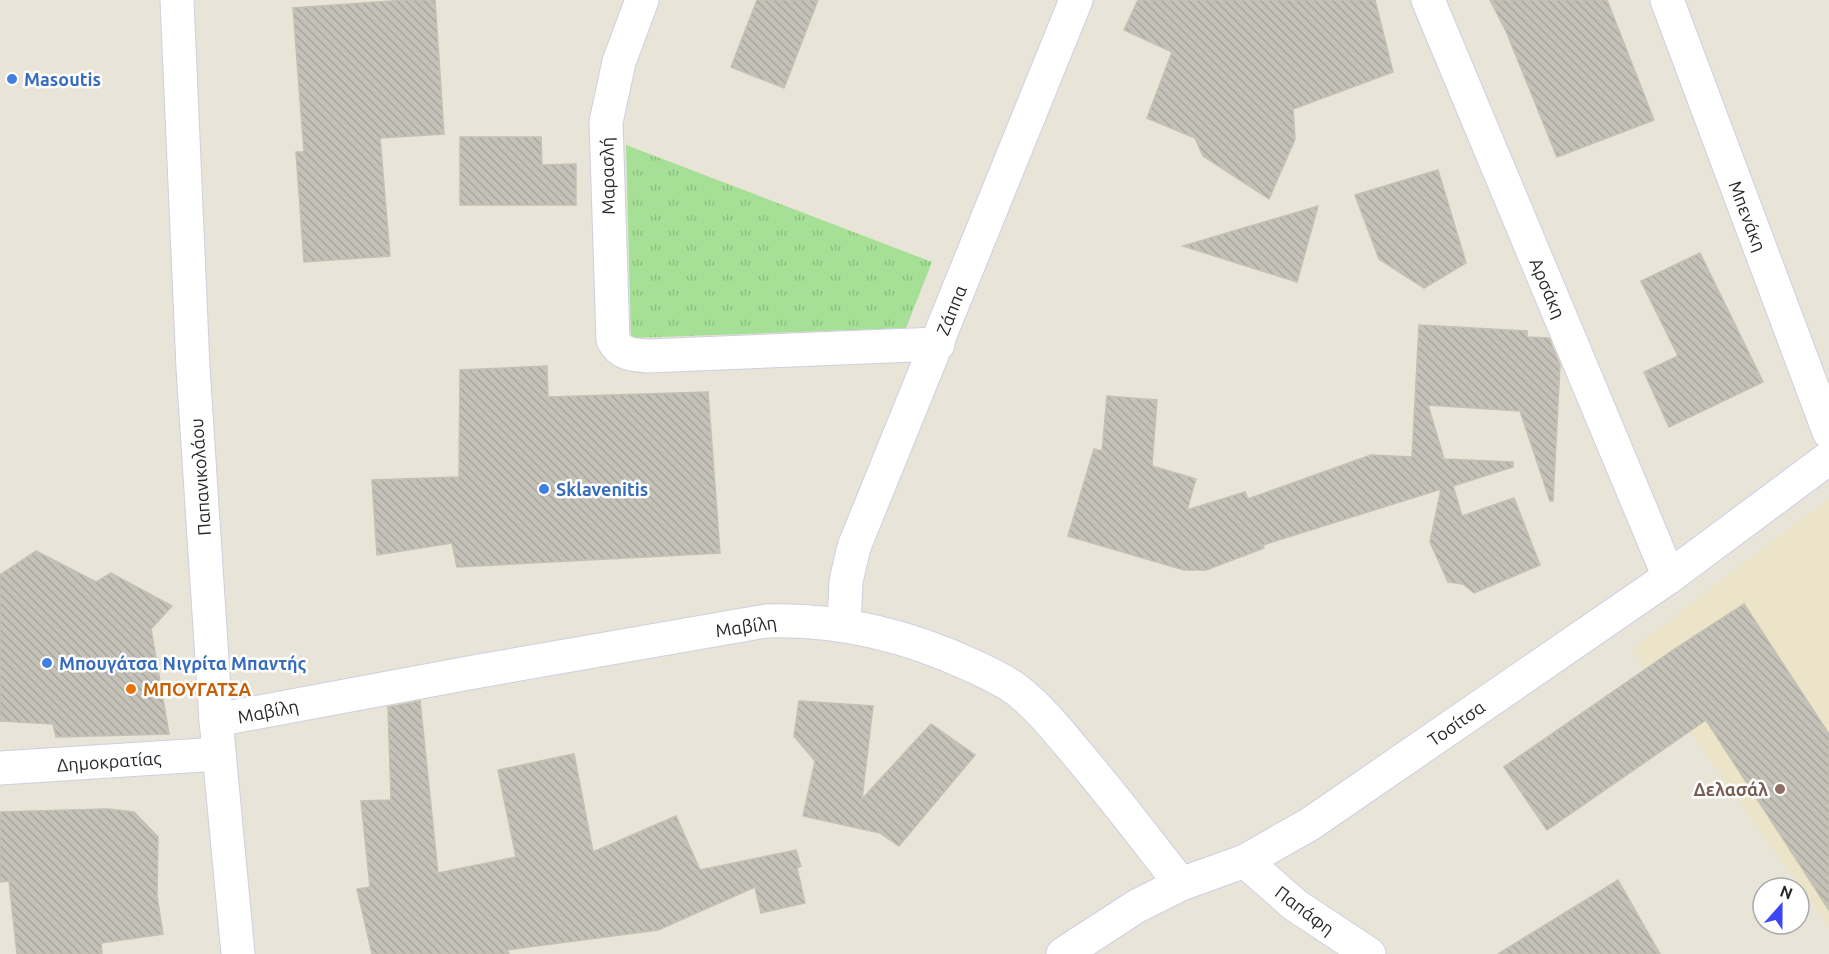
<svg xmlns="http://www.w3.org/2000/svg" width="1829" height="954" font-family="Ubuntu,sans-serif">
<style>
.education{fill:#ebe4c8}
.grass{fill:url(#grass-tufts)}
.building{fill:url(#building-back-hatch);stroke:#c4c0b3;stroke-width:1.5}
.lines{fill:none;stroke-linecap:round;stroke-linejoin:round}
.street-casing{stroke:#cecfe0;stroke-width:35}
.secondary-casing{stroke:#cecfe0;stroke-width:35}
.street{stroke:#fff;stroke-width:33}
.secondary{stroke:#fff;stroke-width:33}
.shop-dot{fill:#3f7fe0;stroke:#fff;stroke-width:2}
.food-dot{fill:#e8710a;stroke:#fff;stroke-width:2}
.education-dot{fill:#8d6e63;stroke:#fff;stroke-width:2}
.labels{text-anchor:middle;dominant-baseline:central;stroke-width:5;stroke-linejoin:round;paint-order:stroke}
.shop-label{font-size:18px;font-weight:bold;fill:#366cbe;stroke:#fff;text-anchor:start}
.street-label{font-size:18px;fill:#272727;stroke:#fff}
.food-label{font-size:18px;font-weight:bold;fill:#c56008;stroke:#fff;text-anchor:start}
.education-label{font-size:18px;font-weight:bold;fill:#785e54;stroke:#fff;text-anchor:end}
</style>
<defs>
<pattern id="grass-tufts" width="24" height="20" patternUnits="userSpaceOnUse" patternTransform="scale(1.5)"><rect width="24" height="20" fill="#a6df96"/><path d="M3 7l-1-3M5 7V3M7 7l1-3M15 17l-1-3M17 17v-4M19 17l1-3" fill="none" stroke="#8fbf81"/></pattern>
<pattern id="building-back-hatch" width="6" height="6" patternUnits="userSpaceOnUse" patternTransform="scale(1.5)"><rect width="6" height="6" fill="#c4c1b8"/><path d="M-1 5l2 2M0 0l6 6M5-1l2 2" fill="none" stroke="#a8a69e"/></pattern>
</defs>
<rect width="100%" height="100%" fill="#e9e4d8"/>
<path class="education" d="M1829,499V928L1631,649Z"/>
<path class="grass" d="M626,145L932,262L906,328L631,338Z"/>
<g class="building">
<path d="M406,0H435L444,134L380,138L390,256L304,262L296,152H304L293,8Z"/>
<path d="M757,0H818L784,88L731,67Z"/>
<path d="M1138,0H1375L1393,72L1293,109L1295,139L1269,199L1203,156L1195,138L1147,118L1172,52L1124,30Z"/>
<path d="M1490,0H1607L1654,120L1557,157L1506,31Z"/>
<path d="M460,137H541L542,165L576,164V205H460Z"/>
<path d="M1438,170L1466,263L1424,288L1379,259L1355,195Z"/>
<path d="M1318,206L1297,282L1183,246Z"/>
<path d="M1700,253L1763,382L1669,427L1644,372L1678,356L1641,281Z"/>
<path d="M1419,325L1527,331V337L1549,338L1560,365L1553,501H1550L1520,411L1428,405L1444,459L1513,462V467L1453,486L1462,516L1514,498L1540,565L1474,593L1463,584L1448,582L1430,542L1441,489L1263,545L1264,548L1206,570H1184L1068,536L1094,449L1102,451L1107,396L1157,400L1152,466L1196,479L1187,510L1245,492L1248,499L1371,455L1412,457Z"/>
<path d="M547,366L548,397L708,392L720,553L457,567L452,543L377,555L372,480L459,477L460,370Z"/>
<path d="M36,551L96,582L111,573L172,606L151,629L169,734L56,737L53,724L0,721V575Z"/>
<path d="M1744,604L1829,734V910L1706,720L1547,830L1504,767L1676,648Z"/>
<path d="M420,701L438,873L516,857L498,770L574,754L593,852L676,816L700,870L796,850L801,866L797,868L805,903L761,913L755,887L658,930L507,950L509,954H372L357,889L370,887L361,801L391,800L388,707Z"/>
<path d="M799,701L873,706L862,799L931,724L975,755L899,846L880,833L803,816L815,761L794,736Z"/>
<path d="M107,809L134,812L158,837L157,896L163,934L101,943L102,954H17L9,881L0,882V812Z"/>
<path d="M1618,880L1660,954H1498Z"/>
</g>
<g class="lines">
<defs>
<g id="street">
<path d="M642,0L619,62L606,122L613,340C621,355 633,355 648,356L938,344"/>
<path d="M1428,0L1669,577"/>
<path d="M1667,0L1829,432"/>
<path d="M844,625L846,581L854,547L1076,0"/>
<path d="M216,720L474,672L766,621C837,618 909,636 973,666C988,673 1004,680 1017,690C1040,708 1060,733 1079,756C1114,797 1147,841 1181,884"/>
<path d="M0,768L219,754"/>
<path d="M1245,861L1295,905L1369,954"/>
<path d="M1063,954L1137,906L1181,884L1245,861L1310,824L1669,577L1829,458"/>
</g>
<path id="secondary" d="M177,0L193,368L216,720L238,954"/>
</defs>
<use href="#street" class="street-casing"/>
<use href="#secondary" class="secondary-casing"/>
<use href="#street" class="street"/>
<use href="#secondary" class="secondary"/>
</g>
<g class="shop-dot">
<circle cx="12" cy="79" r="6"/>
<circle cx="544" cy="489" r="6"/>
<circle cx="47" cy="663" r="6"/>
</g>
<circle class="food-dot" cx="131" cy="689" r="6"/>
<circle class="education-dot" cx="1780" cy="789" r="6"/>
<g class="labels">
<g class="shop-label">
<text x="24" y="79">Masoutis</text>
<text x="556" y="489">Sklavenitis</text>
<text x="59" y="663">Μπουγάτσα Νιγρίτα Μπαντής</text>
</g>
<g class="street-label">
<text transform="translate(607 176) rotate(-91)">Μαρασλή</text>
<text transform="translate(1748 216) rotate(69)">Μπενάκη</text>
<text transform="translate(1548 288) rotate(67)">Αρσάκη</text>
<text transform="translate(951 310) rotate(-68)">Ζάππα</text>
<text transform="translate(200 477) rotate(-94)">Παπανικολάου</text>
<text transform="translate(746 626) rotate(-8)">Μαβίλη</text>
<text transform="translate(268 711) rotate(-11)">Μαβίλη</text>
<text transform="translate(1456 723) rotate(-35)">Τοσίτσα</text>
<text transform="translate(109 761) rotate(-4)">Δημοκρατίας</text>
<text transform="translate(1305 910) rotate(37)">Παπάφη</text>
</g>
<g class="food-label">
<text x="143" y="689">ΜΠΟΥΓΑΤΣΑ</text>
</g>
<g class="education-label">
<text x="1768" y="789">Δελασάλ</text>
</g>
</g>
<g transform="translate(1781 906) rotate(21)"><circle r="28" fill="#ffffff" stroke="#a9a9a9" stroke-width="1.5"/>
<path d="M0-4.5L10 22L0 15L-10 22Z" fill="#3c47f3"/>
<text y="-9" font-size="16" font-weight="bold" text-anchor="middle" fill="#272727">N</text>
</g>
</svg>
